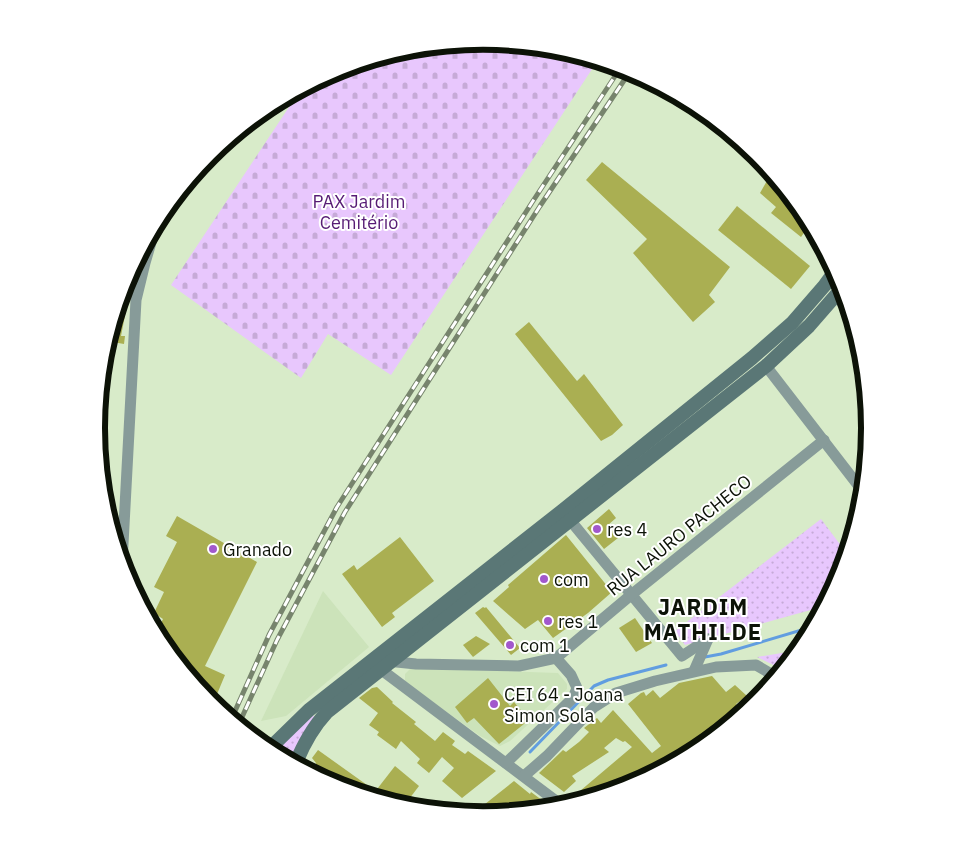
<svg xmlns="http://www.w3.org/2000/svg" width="967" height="857" font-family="'IBM Plex Sans',sans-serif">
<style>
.built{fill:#cce3ba}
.grass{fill:url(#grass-dots)}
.cemetery{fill:url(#cemetery-stones)}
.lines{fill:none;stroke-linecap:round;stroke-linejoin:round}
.stream{stroke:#619de0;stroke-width:3}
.building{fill:#aaaf52}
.minor{stroke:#879b99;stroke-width:11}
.secondary{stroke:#5a7776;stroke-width:14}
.rail-casing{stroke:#77846d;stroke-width:5}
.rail{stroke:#fff;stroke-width:3;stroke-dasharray:9;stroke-linecap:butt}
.poi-dot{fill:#a258cc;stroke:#fff;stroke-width:2}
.labels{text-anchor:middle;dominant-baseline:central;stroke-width:4;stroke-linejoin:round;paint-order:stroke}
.park-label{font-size:18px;fill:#561b74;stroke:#fff}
.poi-label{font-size:18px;fill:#0c1207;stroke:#fff;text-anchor:start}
.street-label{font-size:18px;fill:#0c1207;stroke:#fff}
.district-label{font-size:22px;font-weight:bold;letter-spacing:1px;fill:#0c1207;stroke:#fff}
.rim{fill:none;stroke:#0c1207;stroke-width:6}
</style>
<defs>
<pattern id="grass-dots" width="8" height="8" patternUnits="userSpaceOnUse" patternTransform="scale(1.25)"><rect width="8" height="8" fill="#e8c7fd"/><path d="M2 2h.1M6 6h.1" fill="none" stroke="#c6aad7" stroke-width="1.8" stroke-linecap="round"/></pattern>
<pattern id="cemetery-stones" width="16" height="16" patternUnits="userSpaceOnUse" patternTransform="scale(1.25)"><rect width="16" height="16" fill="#e8c7fd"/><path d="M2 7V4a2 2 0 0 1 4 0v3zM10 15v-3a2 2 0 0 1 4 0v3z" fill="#c6aad7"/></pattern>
</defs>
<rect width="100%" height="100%" fill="#d8ebc9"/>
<g class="built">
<path d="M323,591L369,647L286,716L261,721Z"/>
<path d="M411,668L558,673L567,684V689L510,741L500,746L480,736L411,686L405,681V674Z"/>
</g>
<g class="grass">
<path d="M821,519L848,555L841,577L825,606L685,645L675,631Z"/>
<path d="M800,650L784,670L757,657Z"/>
<path d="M312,714L315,718L291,763L272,753Z"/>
</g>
<path class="cemetery" d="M484,41L559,49L598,60L391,375L328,334L301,378L171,285L301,89L336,71L408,49Z"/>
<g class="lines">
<g class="stream">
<path d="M705,657L721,654L815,626"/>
<path d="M530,752L594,686L608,680L666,665"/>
<path d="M463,814L464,813"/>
</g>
</g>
<g class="building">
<path d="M602,162L730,267L709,295L715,302L693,322L633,253L647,239L586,180Z"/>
<path d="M772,172L806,214L821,242L806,230L801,237L771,213L776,207L760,193Z"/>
<path d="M737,206L810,266L791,289L718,230Z"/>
<path d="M125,284L131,285L121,336H125L124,344L107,341Z"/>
<path d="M529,322L577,381L584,374L623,425L612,435L601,441L515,334Z"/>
<path d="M609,509L616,518L608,525L618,538L604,549L587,528Z"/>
<path d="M177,516L257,562L205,666L225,675L215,699L200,691L161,643L156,633L163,619L154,613L164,592L154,587L177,542L166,536Z"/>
<path d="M566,535L612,592L588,613L553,638L538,620L525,629L493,601L509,587L508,585Z"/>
<path d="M400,537L434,581L392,613L395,617L382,627L342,574L354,565L357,570Z"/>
<path d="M483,607L485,608L486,607L520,648L511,655L475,613Z"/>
<path d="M635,618L652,643L636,652L619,628Z"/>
<path d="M476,636L490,644L473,657L463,645Z"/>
<path d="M712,676L726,692L735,685L747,696L736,704L740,709L725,718L727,721L692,748L681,760L631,786L589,799L580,791L632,747L625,741L623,742L616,738L604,748L609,752L572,776L576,781L564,792L539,773L563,750L566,752L579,742L589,732L584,728L597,718L601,723L613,710L652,753L661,746L628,704L641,693L644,692L646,696L653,690L660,698L679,683Z"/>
<path d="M488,678L510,706L514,702L529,720L499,744L474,718L467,723L455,707Z"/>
<path d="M377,687L393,702L392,703L416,722L414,724L435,741L443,732L455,741L452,745L465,754L468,751L496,771L462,798L442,781L454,768L442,757L429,773L417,763L420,759L401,741L396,749L377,735L379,732L369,725L378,713L359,698L372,688Z"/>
<path d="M318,750L374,790L370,797L335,786L313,774L316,763L312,758Z"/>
<path d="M395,766L419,786L403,807L383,801L374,793Z"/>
<path d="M514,781L530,794L531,792L554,809L489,815L480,808Z"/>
</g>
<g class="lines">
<g class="minor">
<path d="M837,296L852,317"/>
<path d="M766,366L864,493"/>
<path d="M565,514L682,656L708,639"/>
<path d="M122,563L136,300L145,263L157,222"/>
<path d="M387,661L416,664L519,666L556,658L631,595L824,440"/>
<path d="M377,664L383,671L564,807"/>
<path d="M694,671L708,639"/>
<path d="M506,763L573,698L577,688L571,675L556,658"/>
<path d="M524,776L547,756L594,707L616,693L655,681L716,667L756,665L778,678"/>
</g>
<g class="secondary">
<path d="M268,750L309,710L562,511L752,358L792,323L825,285L836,270"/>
<path d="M295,765C303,745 313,727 327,712L766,366L809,326L843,287"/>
</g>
<defs>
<g id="rail">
<path d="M231,720L269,635L337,507L533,201L621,67"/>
<path d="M238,726L277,640L345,512L540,206L631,70"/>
</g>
</defs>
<use href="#rail" class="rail-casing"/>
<use href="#rail" class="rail"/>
</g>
<g class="poi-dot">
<circle cx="597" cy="529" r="5"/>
<circle cx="213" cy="549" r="5"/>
<circle cx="544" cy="579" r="5"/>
<circle cx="548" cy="621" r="5"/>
<circle cx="510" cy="645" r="5"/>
<circle cx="494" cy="704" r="5"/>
</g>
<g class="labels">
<g class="park-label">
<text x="359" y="201">PAX Jardim<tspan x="359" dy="21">Cemitério</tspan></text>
</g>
<g class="poi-label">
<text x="607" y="529">res 4</text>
<text x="223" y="549">Granado</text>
<text x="554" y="579">com</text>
<text x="558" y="621">res 1</text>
<text x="520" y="645">com 1</text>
<text x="504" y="694">CEI 64 - Joana<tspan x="504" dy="21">Simon Sola</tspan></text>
</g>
<g class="street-label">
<text transform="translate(679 535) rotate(-39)">RUA LAURO PACHECO</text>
</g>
<g class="district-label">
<text x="703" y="606">JARDIM<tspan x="703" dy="25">MATHILDE</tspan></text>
</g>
</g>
<path d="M0 0H967V857H0ZM105 428a378 378 0 1 1 756 0a378 378 0 1 1-756 0Z" fill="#fff" fill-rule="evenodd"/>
<path class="rim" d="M105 428a378 378 0 1 1 756 0a378 378 0 1 1-756 0Z"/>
</svg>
